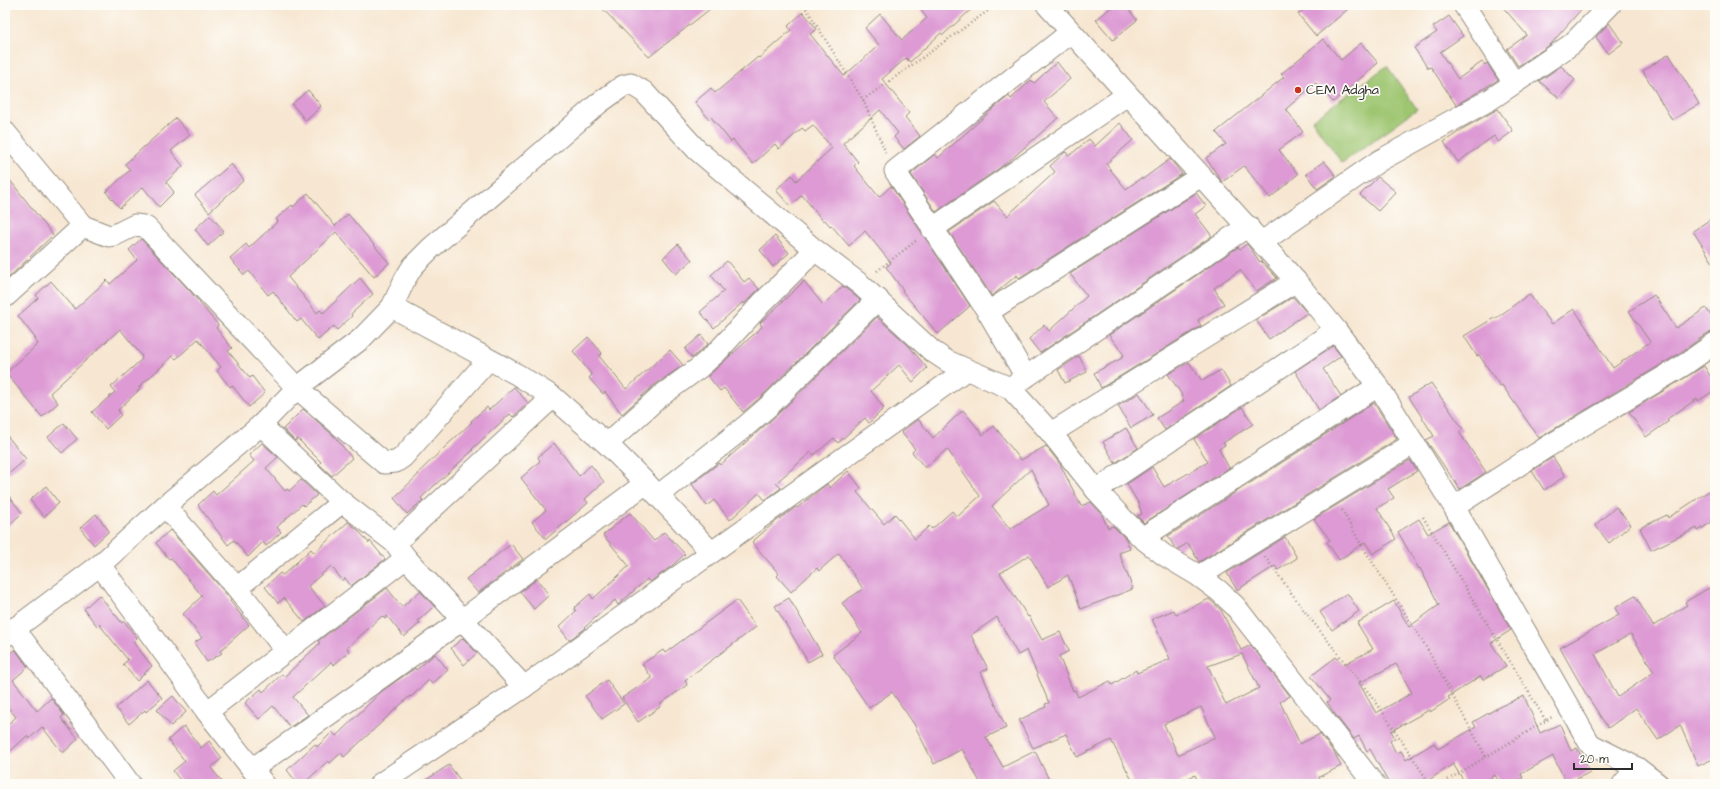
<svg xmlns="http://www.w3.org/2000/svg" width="1720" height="789" font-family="'Architects Daughter',sans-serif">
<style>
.green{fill:#9ec671;stroke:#64784e}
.building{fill:#dd9ad4;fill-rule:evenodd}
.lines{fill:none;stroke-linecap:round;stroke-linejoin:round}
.minor-casing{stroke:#91897e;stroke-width:23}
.path{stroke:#91897e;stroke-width:2.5;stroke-dasharray:1 3;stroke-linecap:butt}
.minor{stroke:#fff;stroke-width:21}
.poi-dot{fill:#c8321e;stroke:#fdfcf7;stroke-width:1.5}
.labels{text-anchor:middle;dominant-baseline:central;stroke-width:3.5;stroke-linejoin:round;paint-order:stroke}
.poi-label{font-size:14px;fill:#2b2b2b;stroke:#fdfcf7;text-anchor:start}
</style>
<rect width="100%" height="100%" fill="#fdfcf7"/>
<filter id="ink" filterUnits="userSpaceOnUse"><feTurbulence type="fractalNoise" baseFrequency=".025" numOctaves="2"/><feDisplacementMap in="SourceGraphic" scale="8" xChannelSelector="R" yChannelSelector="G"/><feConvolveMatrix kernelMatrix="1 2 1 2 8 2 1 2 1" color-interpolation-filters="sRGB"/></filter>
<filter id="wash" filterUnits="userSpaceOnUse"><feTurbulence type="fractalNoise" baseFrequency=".012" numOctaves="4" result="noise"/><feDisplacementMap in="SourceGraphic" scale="16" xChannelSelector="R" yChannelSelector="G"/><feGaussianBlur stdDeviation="0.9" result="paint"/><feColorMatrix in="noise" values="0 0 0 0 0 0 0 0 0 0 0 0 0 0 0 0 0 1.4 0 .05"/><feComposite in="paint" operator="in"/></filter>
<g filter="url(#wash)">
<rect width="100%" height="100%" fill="#f7e7d2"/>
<path class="green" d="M1387,66L1417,109L1342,163L1312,120Z"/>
<g id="blocks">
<g class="building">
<path d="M599,5H715L649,57Z"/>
<path d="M917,5H976L943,35L941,33L910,62L906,58L882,79L909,113L905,117L920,136L904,149L894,137L898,133L880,110L843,143L858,162L854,166L879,197L891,186L970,306L938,334L902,291L903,290L886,267L891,263L865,231L849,246L831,225L830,226L825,220L823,221L802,195L790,206L776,190L792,175L796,181L832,148L813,125L805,131L802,128L779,149L775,144L753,164L733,140L731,142L711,117L709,119L695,102L711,88L715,93L758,57L759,58L791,30L788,26L803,12L817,29L810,34L844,76L879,45L865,28L880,14L902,40L927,18Z"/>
<path d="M1114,5H1125L1137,20L1113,40L1096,20Z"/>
<path d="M1309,5H1353L1316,36L1298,14Z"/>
<path d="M1501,5H1585L1550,45L1518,66L1507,49L1527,35Z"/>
<path d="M1449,16L1463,36L1440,52L1458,79L1482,62L1485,65L1487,63L1498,80L1456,105L1431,67L1428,68L1414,48L1437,32L1433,27Z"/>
<path d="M1609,23L1623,43L1608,54L1596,37Z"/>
<path d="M1323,39L1341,60L1361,43L1378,63L1333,102L1316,83L1286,109L1303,132L1279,150L1298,174L1270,198L1244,166L1222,182L1206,158L1226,144L1216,132L1284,77L1281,74Z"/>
<path d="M1669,54L1699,104L1672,120L1643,71Z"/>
<path d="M1057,62L1070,79L1044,102L1058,118L1008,162L936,212L911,174L935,154L938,158L995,107L1009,96L1011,99L1031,80L1034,83Z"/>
<path d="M1561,66L1575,80L1559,98L1539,81Z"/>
<path d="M308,90L321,106L306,121L292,104Z"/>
<path d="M1498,109L1513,131L1498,142L1494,136L1458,162L1444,142L1464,128Z"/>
<path d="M176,118L190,135L171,151L183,166L166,182L174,192L159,207L143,187L120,208L106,192L130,170L125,164Z"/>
<path d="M1120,123L1133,140L1106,164L1126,189L1141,178L1143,179L1170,159L1182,174L1019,278L1017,275L992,296L949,232L994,201L1007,216L1055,172L1050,166L1064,153L1066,152L1069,156L1089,139L1095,146Z"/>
<path d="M1324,161L1336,176L1317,189L1306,174Z"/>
<path d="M231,164L244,180L209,212L195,195Z"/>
<path d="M5,174L53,235L5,281Z"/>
<path d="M1378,177L1396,192L1378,211L1360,195Z"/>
<path d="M308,193L335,226L348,214L389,263L374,277L336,232L288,277L317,313L320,310L323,313L360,278L373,294L351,314L352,316L337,330L334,326L318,340L301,319L297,322L273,291L268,295L249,271L244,275L230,258L246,244L249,248L278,221L276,219L292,205L293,207Z"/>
<path d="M1196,193L1206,206L1195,214L1212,236L1040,353L1029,339L1044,325L1049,331L1087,296L1070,274Z"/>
<path d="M210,215L224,231L208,246L195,229Z"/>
<path d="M1715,216V266L1693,231Z"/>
<path d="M775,236L789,253L773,267L760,250Z"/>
<path d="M141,239L190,291L218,325L216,328L232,348L228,351L250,378L252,376L265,393L249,407L232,385L230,387L217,371L221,367L198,339L176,359L173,356L139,387L140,389L118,410L121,415L106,429L92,412L115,392L111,387L142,359L141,357L142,356L120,329L50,393L58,403L42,417L6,373L38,344L35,340L36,339L18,316L38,298L36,295L51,281L75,309L107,280L110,284L137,260L129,250Z"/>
<path d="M678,244L692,260L676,274L663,258Z"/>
<path d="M1247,244L1260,262L1261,261L1277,278L1256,291L1240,270L1214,288L1224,304L1198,320L1201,326L1101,388L1094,373L1122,358L1121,357L1124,355L1109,335L1238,247L1240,249Z"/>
<path d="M727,261L744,282L749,278L759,289L744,304L743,302L714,328L700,312L724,291L711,275Z"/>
<path d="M804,281L823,305L843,286L860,300L762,396L743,412L724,388L720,391L708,376L762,327L760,323Z"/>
<path d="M1529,294L1552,324L1574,309L1575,310L1613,368L1650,342L1629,311L1654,295L1676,328L1706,308L1715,322V331L1708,333L1677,355L1539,438L1502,385L1500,386L1479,355L1477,356L1464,336L1494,318L1495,319Z"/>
<path d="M1293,297L1307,313L1269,339L1256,320Z"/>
<path d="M877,317L908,345L927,368L913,382L899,365L871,391L884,408L869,423L865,418L838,443L834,438L814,455L811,452L776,483L781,488L765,500L759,493L730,520L714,500L707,506L692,484L719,463L720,465L778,414Z"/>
<path d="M701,335L708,344L692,358L685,349Z"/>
<path d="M588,337L602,353L599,356L626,389L670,350L683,365L652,387L622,414L605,392L603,394L589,378L592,375L573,351Z"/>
<path d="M1333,346L1341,356L1323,369L1341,396L1319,410L1295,371Z"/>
<path d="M1079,356L1087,372L1065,383L1058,370Z"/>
<path d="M1189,362L1202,381L1221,370L1231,386L1165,430L1157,418L1184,401L1181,396L1182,395L1168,374Z"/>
<path d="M1704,366L1715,384V390L1698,401L1697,399L1667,419L1669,421L1646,437L1629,412Z"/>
<path d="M1431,383L1463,429L1459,432L1486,472L1460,489L1426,440L1434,436L1409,397Z"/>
<path d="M514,387L528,403L513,417L510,414L472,449L473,450L421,498L423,500L407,514L394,498L419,474L418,473L444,448L472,422L471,421L487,407L489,410Z"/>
<path d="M1139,393L1153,415L1131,428L1118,406Z"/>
<path d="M1374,403L1397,439L1199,562L1188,543L1178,549L1175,548L1168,536Z"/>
<path d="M1242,407L1253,424L1223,443L1225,445L1219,449L1229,468L1144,523L1137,516L1142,514L1139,506H1140L1127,484L1152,467L1164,487L1208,462L1194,439Z"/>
<path d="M303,409L333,435L352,458L332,476L319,464L321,462L298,439L295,441L283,429Z"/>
<path d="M963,410L983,435L994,426L1021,460L1046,446L1060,464L1081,506L1091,502L1101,513L1108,528L1113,526L1126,539L1130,549L1119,553L1133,589L1081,609L1068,575L1048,587L1029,555L1000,573L1028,617L1029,616L1042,640L1060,632L1069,651L1059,656L1073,691L1075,690L1078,697L1110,681L1112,685L1136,670L1137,673L1170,659L1152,619L1174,610L1176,615L1209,599L1221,610L1241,650L1251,645L1290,696L1280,702L1300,744L1320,734L1335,754L1341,766L1319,777L1322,784H1199L1195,775L1176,784H1134L1111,740L1077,757L1066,734L1033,748L1019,720L1046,707L1045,704L1049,703L1027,650L1018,655L997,617L971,635L988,669L981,672L1006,728L986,737L1003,767L1035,751L1051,784H981L962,749L934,764L914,724L892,692L869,708L833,655L862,633L842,603L863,589L839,553L819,571L817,568L791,592L777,576L779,574L752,542L775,522L796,507L797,508L827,484L830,488L848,471L861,488L857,492L884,524L895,514L915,539L929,526L932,529L952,511L957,517L980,496L947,449L925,468L912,452L915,449L901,432L918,419L933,438ZM1031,469L1049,505L1010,529L992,506ZM1242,654L1259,688L1226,705L1208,666ZM1201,707L1215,737L1178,755L1164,724Z"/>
<path d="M64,423L77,439L62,453L48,437Z"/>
<path d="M1126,428L1138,448L1115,463L1103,442Z"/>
<path d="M5,433L26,459L5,477Z"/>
<path d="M262,443L278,457L266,468L285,491L287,489L289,491L301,480L317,495L304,506L302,504L277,527L281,532L266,546L263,542L248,557L234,540L228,545L198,505L213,491L216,495L254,461L249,455Z"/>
<path d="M554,443L579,476L591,465L604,482L585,499L588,503L546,539L532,522L546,510L521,478L540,461L538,457Z"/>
<path d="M1553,457L1565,476L1544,490L1532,471Z"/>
<path d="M1410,460L1417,471L1388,489L1394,498L1377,508L1396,539L1373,554L1365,542L1339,560L1327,542L1330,540L1314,519Z"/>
<path d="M46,486L59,503L44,517L30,500Z"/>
<path d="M1715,487V520L1698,531L1697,528L1651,550L1640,528L1667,515L1668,518Z"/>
<path d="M5,491L22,513L5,529Z"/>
<path d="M1616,507L1631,525L1609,543L1595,525Z"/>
<path d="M630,513L654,541L664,532L685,554L673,565L650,582L647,579L618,605L615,600L585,627L586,628L569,640L559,627L576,611L574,608L590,594L593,599L629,566L603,535Z"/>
<path d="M96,514L109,531L94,545L80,528Z"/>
<path d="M1419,519L1428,534L1449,522L1511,630L1491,643L1506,666L1483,680L1481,676L1448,697L1450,699L1430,712L1429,710L1391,731L1395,738L1390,741L1396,753L1401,751L1406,760L1434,743L1438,749L1476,727L1473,722L1501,706L1524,696L1540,733L1560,724L1571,751L1577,748L1590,772L1567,784L1553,756L1521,774L1523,778L1512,784H1500L1495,775L1481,784H1466L1453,764L1423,784H1389L1370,749L1367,751L1359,736L1354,739L1334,713L1327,702L1330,700L1311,676L1336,657L1343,665L1373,649L1357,623L1394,601L1409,627L1439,605L1420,568L1419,569L1398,532ZM1396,664L1412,693L1376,713L1359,683Z"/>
<path d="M348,522L358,530L369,543L370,541L385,559L351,586L345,578L343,581L331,566L308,586L325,606L304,622L284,598L278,603L265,587L280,573L283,575L311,549L314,553Z"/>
<path d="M170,530L228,596L231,600L230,601L249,625L220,651L222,653L207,662L194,643L202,638L183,614L202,596L171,558L169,559L156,543Z"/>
<path d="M1285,537L1297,558L1278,570L1275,566L1237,590L1227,573Z"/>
<path d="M511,544L523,559L478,593L466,579Z"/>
<path d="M537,579L549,595L534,609L520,592Z"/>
<path d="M387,588L402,607L420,591L434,606L418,621L420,623L404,637L387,616L385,619L382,616L347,648L349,651L334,665L331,662L293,697L308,715L290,727L273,706L259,719L245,703L261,689L263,692L282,674L284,677L320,643L318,641Z"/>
<path d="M1709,588L1715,599V758L1698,766L1680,725L1658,740L1636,708L1608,728L1586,694L1560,648L1619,615L1615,608L1635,596L1653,626L1687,605L1685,602ZM1631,634L1654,672L1618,697L1595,654Z"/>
<path d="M1347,593L1359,611L1332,630L1320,612Z"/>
<path d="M99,595L122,623L124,621L137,638L133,642L152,666L137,681L123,664L128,660L99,624L97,626L84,609Z"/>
<path d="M789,598L822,654L808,662L775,606Z"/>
<path d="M737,600L756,627L685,680L687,685L659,705L660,707L638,722L622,698L652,678L642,664L663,650L665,653Z"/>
<path d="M463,638L477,653L464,665L451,648Z"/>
<path d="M15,649L28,667L13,680L37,711L51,698L64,715L61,718L78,739L63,753L42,727L29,739L27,736L5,756V727L16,717L5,704V658Z"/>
<path d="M435,654L448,670L432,684L429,680L411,697L410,696L344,757L341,753L330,763L328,761L303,784H298L287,770L315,744L317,747L332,732L336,736L382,691L415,668L416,670Z"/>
<path d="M147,680L162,698L146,712L145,710L129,724L116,708Z"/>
<path d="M607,680L624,704L602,719L585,696Z"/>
<path d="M173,696L186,712L171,726L157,710Z"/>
<path d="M184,726L201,748L209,741L222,758L211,768L224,784H183L173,771L185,761L168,740Z"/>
<path d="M449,765L463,784H420Z"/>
</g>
</g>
</g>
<g filter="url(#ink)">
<use href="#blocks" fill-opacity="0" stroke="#91897e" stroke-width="1"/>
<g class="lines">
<defs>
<g id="minor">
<path d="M1047,5L1296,281L1336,330L1378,386L1454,507L1590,744L1637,768L1658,784"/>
<path d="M1464,5L1514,83"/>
<path d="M5,132L83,226L109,236L115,235L135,225L143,226L147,228L297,388L384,463L396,462L403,457L488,360"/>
<path d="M932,229L1127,95"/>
<path d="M1262,242L1379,161L1491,99L1572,44L1610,5"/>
<path d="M5,297L83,226"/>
<path d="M392,307L405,279L413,266L431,248L599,103L623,86L631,84L644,92L697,150L815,250L860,284L932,351L947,361L1010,388L1051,433L1096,490L1123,519L1142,538L1164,555L1199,576L1219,591L1235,606L1374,784"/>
<path d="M988,312L1201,176"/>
<path d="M1026,377L988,312L895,171L1071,32"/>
<path d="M1014,385L1248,226"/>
<path d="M261,425L342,502L395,543L406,558L524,687"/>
<path d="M1051,433L1296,281"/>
<path d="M607,444L659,397L699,368L717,352L762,303L815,250"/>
<path d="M1096,490L1336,330"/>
<path d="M659,495L747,425L770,405L878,299"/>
<path d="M165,506L237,588"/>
<path d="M1454,507L1547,447L1684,365L1715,343"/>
<path d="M1142,538L1378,386"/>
<path d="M395,543L553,397"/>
<path d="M100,565L207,712L264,784"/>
<path d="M1199,576L1414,443"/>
<path d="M14,628L130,784"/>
<path d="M5,636L100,565L165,506L261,425L297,388L361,339L392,307L518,375L553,397L607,444L646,483L711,552"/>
<path d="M286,651L237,588L342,502"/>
<path d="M207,712L406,558"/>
<path d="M252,769L462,620L646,483"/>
<path d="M380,784L524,687L966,370"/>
<path d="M1623,784L1637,768"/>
</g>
</defs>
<use href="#minor" class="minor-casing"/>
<g class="path">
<path d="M804,5L863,100L886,153"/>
<path d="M863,100L996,5"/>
<path d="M877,271L917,240"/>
<path d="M1342,510L1359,541L1425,645L1486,757"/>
<path d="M1423,517L1546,721"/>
<path d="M1265,557L1306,613L1376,702L1430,784"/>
<path d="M1441,784L1552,717"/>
</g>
<use href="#minor" class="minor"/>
</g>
</g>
<circle class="poi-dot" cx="1298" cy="90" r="4"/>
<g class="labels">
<g class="poi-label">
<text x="1306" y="90">CEM Adgha</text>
</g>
</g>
<rect width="1720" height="789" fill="none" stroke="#fdfcf7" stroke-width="20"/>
<path d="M1574 763v6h58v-6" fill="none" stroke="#2b2b2b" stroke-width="2"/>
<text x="1580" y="763" font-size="12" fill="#2b2b2b" stroke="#fdfcf7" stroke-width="3" paint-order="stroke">20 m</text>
</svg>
